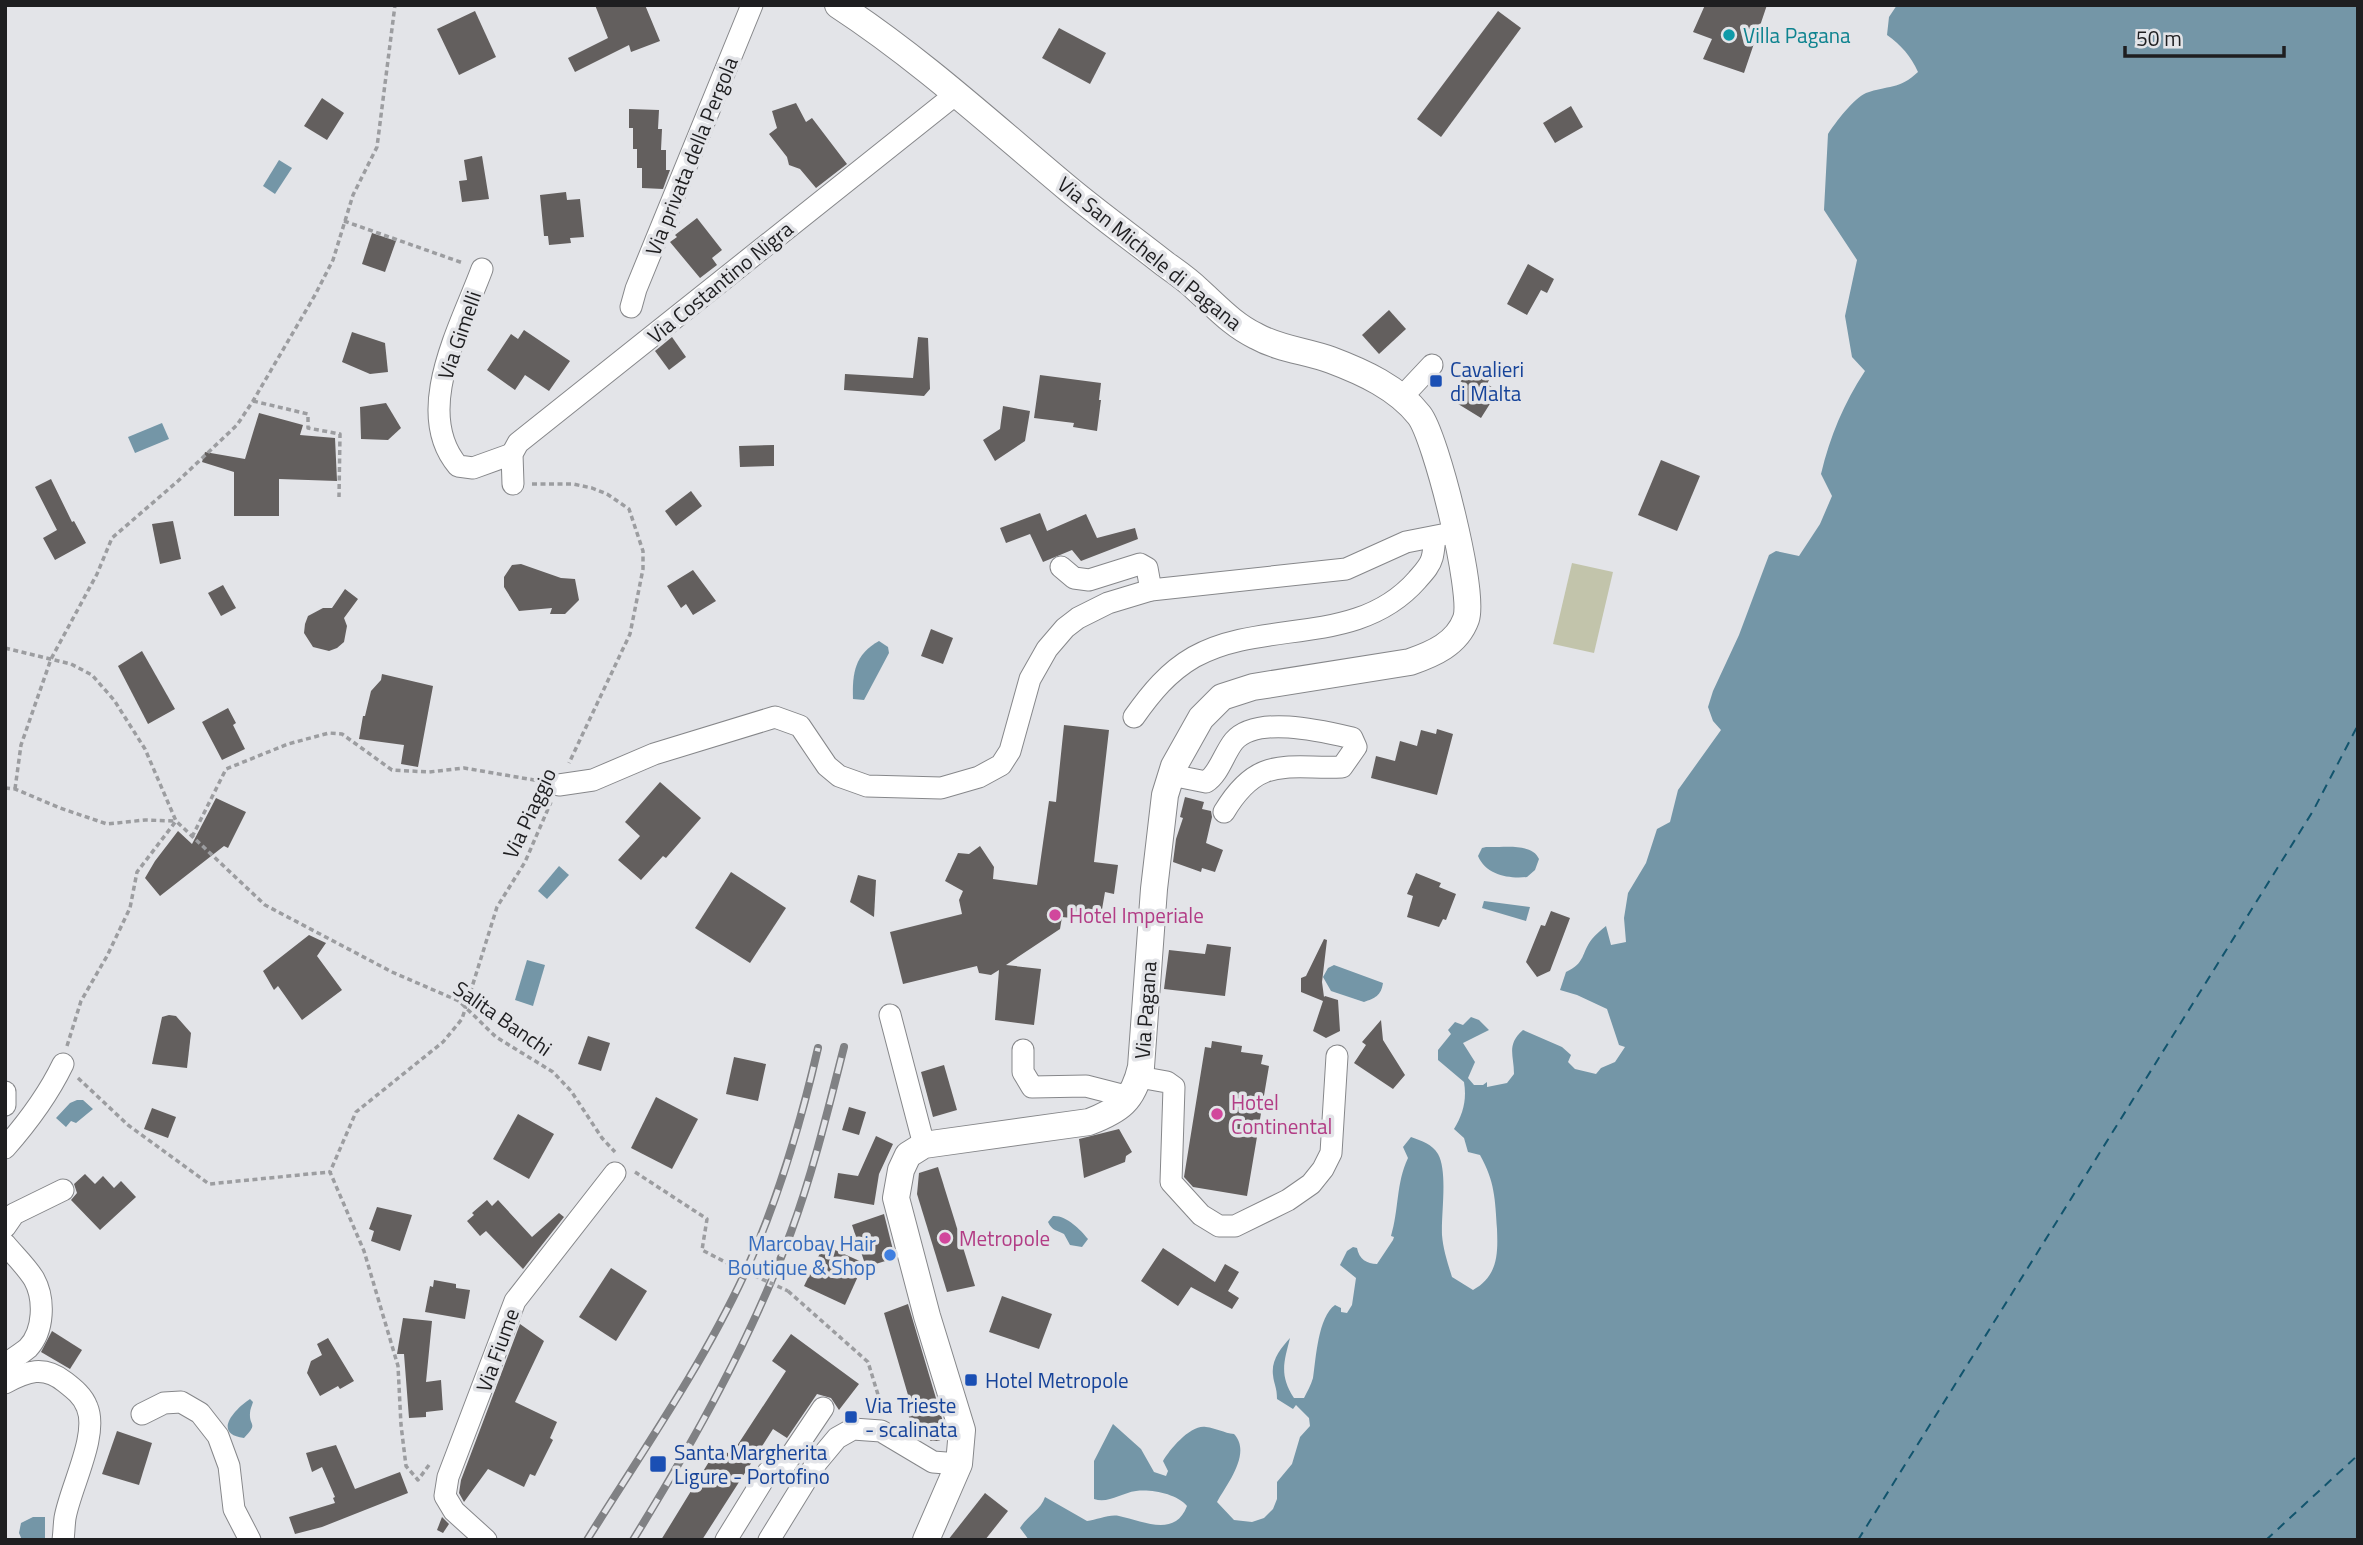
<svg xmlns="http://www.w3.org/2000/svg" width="2363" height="1545" font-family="'Titillium Web',sans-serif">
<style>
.green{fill:#c2c4ab}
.water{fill:#7496a7}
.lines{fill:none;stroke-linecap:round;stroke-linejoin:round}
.ferry{stroke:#12546d;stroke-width:2;stroke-dasharray:9 7;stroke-linecap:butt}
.building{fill:#635f5e}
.minor-casing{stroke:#86878a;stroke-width:23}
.major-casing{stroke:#86878a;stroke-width:28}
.path{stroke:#9c9da0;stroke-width:3.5;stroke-dasharray:5 3.5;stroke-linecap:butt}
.minor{stroke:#fff;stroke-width:21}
.major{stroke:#fff;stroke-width:26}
.rail-casing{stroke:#808184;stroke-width:8}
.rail{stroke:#e3e4e8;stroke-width:5;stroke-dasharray:16;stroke-linecap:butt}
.path-bridge{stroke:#9c9da0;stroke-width:3.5;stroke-dasharray:5 3.5;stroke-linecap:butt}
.culture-dot{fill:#0f9aa8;stroke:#e3e4e8;stroke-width:2.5}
.transit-dot{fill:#1a4fb4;stroke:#e3e4e8;stroke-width:2.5}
.hotel-dot{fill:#d1479c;stroke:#e3e4e8;stroke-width:2.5}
.shop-dot{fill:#3f7fe0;stroke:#e3e4e8;stroke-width:2.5}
.labels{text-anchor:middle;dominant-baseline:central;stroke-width:7;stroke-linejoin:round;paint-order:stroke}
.culture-label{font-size:21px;fill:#0d838f;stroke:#e3e4e8;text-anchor:start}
.street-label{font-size:21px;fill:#1e1e20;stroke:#e3e4e8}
.transit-label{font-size:21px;fill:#164399;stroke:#e3e4e8;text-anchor:start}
.hotel-label{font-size:21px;fill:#b23c85;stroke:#e3e4e8;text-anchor:start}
.shop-label{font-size:21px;fill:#366cbe;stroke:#e3e4e8;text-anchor:end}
</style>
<rect width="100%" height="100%" fill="#e3e4e8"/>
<path class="green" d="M1572,563L1613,572L1594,653L1553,644Z"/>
<g class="water">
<path d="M1897,5H2358V1540H1029L1020,1528C1027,1516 1041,1510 1045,1497L1087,1521C1097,1520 1109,1514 1119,1516C1143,1521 1175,1538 1187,1506C1177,1494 1152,1489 1136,1491C1121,1493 1108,1504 1094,1499V1461L1113,1424L1141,1449L1154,1472L1166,1476L1168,1471L1163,1461C1170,1449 1191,1424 1206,1427C1216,1428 1224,1433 1234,1434C1252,1453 1227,1484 1217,1502L1234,1520L1252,1522L1264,1518L1273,1509L1277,1499V1482L1292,1464L1300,1437L1310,1426L1309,1418L1296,1405L1293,1409L1277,1399C1277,1387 1274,1385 1273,1375C1271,1360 1281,1348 1290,1338C1284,1362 1279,1375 1294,1398H1304C1307,1392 1311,1385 1313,1378C1316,1358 1318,1317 1335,1305L1341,1308V1312L1347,1313L1352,1305L1356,1278L1340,1265L1347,1251L1353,1247L1357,1248C1359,1259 1367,1264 1377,1264L1393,1240L1394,1237L1391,1236C1399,1210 1396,1183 1408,1158L1403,1147L1411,1137C1422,1141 1432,1144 1438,1154C1448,1172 1441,1213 1442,1235C1443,1249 1448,1264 1452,1277L1473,1290C1498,1276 1498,1254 1497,1229C1495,1199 1495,1182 1480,1155L1468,1152L1464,1138L1454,1129C1463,1114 1467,1100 1464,1082L1438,1060V1050L1451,1034L1448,1030L1455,1022L1463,1025L1471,1017L1479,1020L1489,1030L1463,1043L1475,1062L1468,1078L1474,1085H1483L1487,1082V1087L1507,1083L1514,1074C1514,1055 1506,1045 1523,1030L1562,1047L1571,1055L1568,1062L1575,1069L1596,1074L1601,1068L1615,1062L1625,1047L1619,1045L1607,1009L1577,995L1560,990L1566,972C1586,963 1581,953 1592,939C1596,934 1601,930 1606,926L1611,945L1626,942L1624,918L1628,893L1646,863L1657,829L1670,822L1678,790L1721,730L1713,721L1708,707L1713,691L1739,635L1769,555L1776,551L1799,556L1820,524L1832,496L1821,474C1830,436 1844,403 1865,371L1852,357L1845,316L1857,260L1824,210L1828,134C1835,123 1854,98 1866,93C1888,85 1899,90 1918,72C1911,56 1901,45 1887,35L1889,17Z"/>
<path d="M279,160L292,168L275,194L263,186Z"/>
<path d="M162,423L169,439L135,453L128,437Z"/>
<path d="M879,641L888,647L889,653L864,700L853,699C852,673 855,654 879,641Z"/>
<path d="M1486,847C1502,848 1532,842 1539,859L1535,870L1527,877C1509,879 1486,875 1478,856L1482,848Z"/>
<path d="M559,866L569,875L547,899L538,891Z"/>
<path d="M1484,901L1530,907L1526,921L1482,908Z"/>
<path d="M527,960L545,965L533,1006L515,1000Z"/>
<path d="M1334,965L1383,983C1381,996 1375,998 1364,1002L1331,991L1323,977L1328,968Z"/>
<path d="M77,1100H83L93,1109L76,1123L71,1121L66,1127L56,1118L70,1103Z"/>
<path d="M1053,1216C1066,1215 1080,1229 1088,1239L1082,1247L1070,1245L1064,1234C1057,1230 1052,1231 1048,1222Z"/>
<path d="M250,1399L253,1402C252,1406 250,1409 250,1413C249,1427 259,1422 244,1438C211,1434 236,1408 250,1399Z"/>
<path d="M33,1517H45V1540H22L19,1533L21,1523Z"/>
</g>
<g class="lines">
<g class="ferry">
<path d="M1858,1540L2313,811L2358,725"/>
<path d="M2266,1540L2358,1455"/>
</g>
</g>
<g class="building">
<path d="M595,5H645L660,41L631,52L629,45L575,72L568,58L608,38Z"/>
<path d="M1705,5H1767L1744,73L1703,59L1712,39L1693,32Z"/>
<path d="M475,11L496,57L459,75L437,29Z"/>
<path d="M1498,11L1521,28L1441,137L1417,119Z"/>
<path d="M1059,28L1106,53L1090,84L1042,58Z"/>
<path d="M322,98L344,113L327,140L304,126Z"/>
<path d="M796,103L806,122L812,118L847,164L816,188L800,169L789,165L787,157L769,134L777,128L772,111Z"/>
<path d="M1571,106L1583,127L1555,143L1543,123Z"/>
<path d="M629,109L659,110L658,129H662L661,150H666V170H670L663,189L642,188V168H637V149H633V128H629Z"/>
<path d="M482,156L489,199L462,202L459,181L467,180L464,160Z"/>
<path d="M566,192L567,200L580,199L584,237L570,238L571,243L549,245L548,236H544L540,195Z"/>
<path d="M697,218L722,250L712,258L717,265L700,278L670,242L677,237L675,235Z"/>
<path d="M372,233L396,241L385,272L362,264Z"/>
<path d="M1528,264L1554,279L1547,293L1541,290L1527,315L1507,304Z"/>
<path d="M1389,310L1406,329L1379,354L1362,335Z"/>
<path d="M524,330L570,361L549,391L525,375L515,390L487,370L511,334L518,339Z"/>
<path d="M352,332L385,343L388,372L370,374L342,362Z"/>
<path d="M672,337L686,357L669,370L655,351Z"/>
<path d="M918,337L928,338L930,389L924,396L844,390L845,374L913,378Z"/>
<path d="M1469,368L1489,380L1487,384L1498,391L1481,418L1450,399Z"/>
<path d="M1040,375L1101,383L1099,400H1101L1097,431L1073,427L1074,423L1034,418Z"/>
<path d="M386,403L401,428L388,440L361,439L360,407Z"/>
<path d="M1003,406L1030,411L1025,441L995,461L983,440L1000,429Z"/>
<path d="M259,413L303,425L300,435L335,438L337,481L279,479V516H234V472L202,462L205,452L245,459Z"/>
<path d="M774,445V466L740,467L739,446Z"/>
<path d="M1661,460L1700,476L1677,531L1638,515Z"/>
<path d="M51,479L72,522L74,521L86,543L55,560L43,538L57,530L35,487Z"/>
<path d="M691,491L702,506L676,526L665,511Z"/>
<path d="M1040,513L1047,531L1086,514L1097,538L1135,528L1138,539L1081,561L1072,550L1043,562L1030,534L1006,543L1000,528Z"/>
<path d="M173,521L181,559L160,564L152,524Z"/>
<path d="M521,564L561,578L575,579L579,600L565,614H550L552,608L519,611L504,587V577L512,565Z"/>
<path d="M693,570L716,601L693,615L686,604L681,608L667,586Z"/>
<path d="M223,585L236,608L221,616L208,593Z"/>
<path d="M345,589L358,599L344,618L347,626L344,642L337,648L329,651L313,647L304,633L305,624L308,616L323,608H332Z"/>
<path d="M931,629L953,638L943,664L921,656Z"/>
<path d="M142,651L175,709L148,724L118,666Z"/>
<path d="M382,674L433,686L418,767L401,764L404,745L359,739L363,716H365L371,691L381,680Z"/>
<path d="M228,708L236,723L233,725L245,749L222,760L202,722Z"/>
<path d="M1064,725L1109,730L1094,862L1118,865L1114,894L1105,892L1100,921L1062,917L1060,929L1006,965L1041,969L1034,1025L995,1020L999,970L991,975L979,973L977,966L903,984L890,932L962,914L959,900L963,891L945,881L958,853L969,854L980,846L994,867L993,879L1037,885L1049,801L1056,802Z"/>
<path d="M1437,729L1453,734L1437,795L1371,778L1376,756L1395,761L1400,741L1417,746L1421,730L1436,734Z"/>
<path d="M660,782L701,818L666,858L663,856L641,880L618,860L640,836L625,822Z"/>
<path d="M1185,797L1204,802L1202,809L1211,811L1212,817L1206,843L1223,850L1215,872L1202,868L1201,872L1173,862L1176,839L1183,818L1180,817Z"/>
<path d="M216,798L246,812L228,848L224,846L160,896L145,878L155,861L178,831L192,844Z"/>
<path d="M731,872L786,908L750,963L695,928Z"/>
<path d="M1416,873L1441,883L1439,887L1456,894L1446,920L1443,919L1439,927L1407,917L1413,896L1407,894Z"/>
<path d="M858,875L876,880L874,917L850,902Z"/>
<path d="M1551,911L1570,918L1550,971L1537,977L1526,962L1541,925L1545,926Z"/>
<path d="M309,935L326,943L317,956L342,990L302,1020L278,986L274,990L263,971Z"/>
<path d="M1324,939L1327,940L1322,982L1324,997L1325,996L1338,1000L1340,1031L1326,1038L1313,1031L1323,1001L1301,992V978L1306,976Z"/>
<path d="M1207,944L1231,947L1225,996L1164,989L1169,950L1205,954Z"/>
<path d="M169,1015L176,1016L191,1033L187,1068L152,1064L162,1017Z"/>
<path d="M1381,1020L1383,1040L1405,1075L1393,1089L1354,1063L1366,1045L1362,1042Z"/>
<path d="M588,1036L610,1043L601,1071L578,1064Z"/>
<path d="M1212,1041L1242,1046L1241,1052L1263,1055L1261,1064L1269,1066L1247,1196L1193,1187L1184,1177L1205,1047L1211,1048Z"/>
<path d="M734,1057L766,1064L758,1101L726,1094Z"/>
<path d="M944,1065L957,1110L933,1117L921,1072Z"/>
<path d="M656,1097L698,1119L672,1169L631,1148Z"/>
<path d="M849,1107L866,1112L859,1135L842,1130Z"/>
<path d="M152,1108L176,1117L168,1138L144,1129Z"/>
<path d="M518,1114L554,1134L529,1179L493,1159Z"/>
<path d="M1119,1129L1132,1152L1126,1156L1125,1162L1084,1178L1079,1139Z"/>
<path d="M876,1136L893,1144L879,1174L874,1205L834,1198L838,1173L858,1176Z"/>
<path d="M938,1167L975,1286L947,1292L917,1194L919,1173Z"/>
<path d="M85,1174L95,1184L103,1176L114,1188L121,1181L136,1197L100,1230L71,1200L77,1193L74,1184Z"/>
<path d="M487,1200L492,1206L498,1200L532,1237L559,1213L564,1217L523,1269L486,1231L480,1236L467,1221L474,1215L472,1213Z"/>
<path d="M377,1207L412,1215L400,1251L371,1241L374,1231L369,1229Z"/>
<path d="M884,1214L895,1258L866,1267L852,1225Z"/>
<path d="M824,1245L864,1263L845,1305L804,1286Z"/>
<path d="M1163,1248L1215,1282L1225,1264L1239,1272L1228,1291L1239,1298L1232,1309L1191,1287L1178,1306L1141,1281Z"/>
<path d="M611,1268L647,1291L616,1341L579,1317Z"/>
<path d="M434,1280L456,1284V1288L470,1290L465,1319L425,1312L430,1286L433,1287Z"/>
<path d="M1002,1296L1052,1314L1039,1349L989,1332Z"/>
<path d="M908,1304L946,1432V1436L939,1441H931L924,1436L921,1428L913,1431L903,1396L908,1395L884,1313Z"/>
<path d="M403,1318L432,1321L426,1382L441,1380L443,1410L426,1412V1417L409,1418L404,1354H397Z"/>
<path d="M520,1324L544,1341L515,1402L557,1422L550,1438L553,1440L535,1476L530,1474L524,1487L488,1469L464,1502L459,1493L461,1480Z"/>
<path d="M52,1331L82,1350L70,1369L41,1352Z"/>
<path d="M791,1334L859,1384L839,1410L831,1398L817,1394L787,1438L773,1429L702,1540H661L718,1447L731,1455L786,1371L772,1361Z"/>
<path d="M328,1338L354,1381L340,1389L338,1386L320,1396L307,1373L311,1361L322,1355L317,1344Z"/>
<path d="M117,1431L152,1443L139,1485L102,1474Z"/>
<path d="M336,1445L355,1489L400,1472L408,1493L322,1527L295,1534L289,1517L335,1503L333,1498L335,1497L322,1467L312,1472L306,1453Z"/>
<path d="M985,1493L1008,1511L985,1540H948Z"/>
<path d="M442,1517L449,1524L443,1533L437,1530Z"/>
</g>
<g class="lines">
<defs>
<g id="minor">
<path d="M482,269C461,326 412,412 458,466L473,468L512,454"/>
<path d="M631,307L636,289L752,5"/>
<path d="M1401,398L1432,365"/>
<path d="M513,484L512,454L518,443L956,94"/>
<path d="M1061,567L1074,578L1089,580L1140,564L1147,568L1151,590"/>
<path d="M1134,717C1151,693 1168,672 1194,657C1264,618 1357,648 1417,580C1423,573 1430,566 1432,558C1434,551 1434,543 1435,537"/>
<path d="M1171,775L1206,782C1219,774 1224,753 1234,741C1257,715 1322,731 1352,738L1356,747L1342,767C1285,769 1258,755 1224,812"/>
<path d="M559,785L593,780L654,754L775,717L800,726L827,766L839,776L867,786L941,788L979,777L1001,765L1010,751L1030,679L1047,649L1065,628L1078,618L1108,603L1151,590L1346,569L1406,542L1457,532"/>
<path d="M890,1015L924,1145"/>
<path d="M1023,1050V1072L1032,1087L1086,1086L1129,1097"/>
<path d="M1139,1077L1167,1082L1174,1087L1171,1182L1201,1215L1219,1226H1235L1288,1200L1311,1184L1323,1169L1331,1153L1337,1056"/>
<path d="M5,1092V1105"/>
<path d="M5,1148C28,1122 48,1095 63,1064"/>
<path d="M5,1227L14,1214L63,1190"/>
<path d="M5,1244C14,1255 26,1266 34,1279C45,1299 44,1331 28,1348C21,1354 12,1359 5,1365"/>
<path d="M5,1383C27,1371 44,1365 65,1382C74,1389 83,1396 87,1407C99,1435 70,1488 65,1518C64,1525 64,1533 63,1540"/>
<path d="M142,1414L164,1403L181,1402L200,1413L218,1436L229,1466L234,1509L250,1540"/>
<path d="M486,1540L454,1511L445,1496L448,1477L515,1301L615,1173"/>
<path d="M726,1540L768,1472L782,1469L823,1408"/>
<path d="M769,1540L817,1462L837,1438L853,1429L881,1431L933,1462L959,1464"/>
</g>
<path id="major" d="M838,5C919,58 991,124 1065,186C1097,213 1132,238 1165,264C1176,272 1188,280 1198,290C1217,307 1233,325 1256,336C1279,349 1306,351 1331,360C1363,372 1398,388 1419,415C1436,436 1475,593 1466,619C1457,644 1433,654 1410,662L1253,687L1222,697L1201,718L1174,766L1165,795L1154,889L1141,1067C1133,1101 1120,1110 1089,1122L924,1145L908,1155L901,1170L896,1198L927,1316L962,1430L959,1464L926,1540"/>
</defs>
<use href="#minor" class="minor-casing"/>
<use href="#major" class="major-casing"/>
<g class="path">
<path d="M344,221L463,263"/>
<path d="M253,401L308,414V428L340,434L339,497"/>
<path d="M532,484H573L592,488L607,494L629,509L643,551V569L630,634L569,763"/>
<path d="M5,648L71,664L92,675L114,700L145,749L176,821L265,905L392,972L459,1001L496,1037L553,1072L571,1091L602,1138L615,1152"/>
<path d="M5,788L15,789L60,808L107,824L145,820L175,821"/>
<path d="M15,789L21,745L51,659L97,574L112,538L178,481L237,425L253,401L315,295L333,260L353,195L377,147L395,5"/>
<path d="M192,837L226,769L288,744L329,733L342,734L392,770L429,772L464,768L540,781"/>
<path d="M67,1046L81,1001L107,956L130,908L137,872L176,821"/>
<path d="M78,1078L128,1125L209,1184L329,1172"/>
<path d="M635,1172L707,1219L702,1250L731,1265"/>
<path d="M788,1291L868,1362L883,1411"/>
<path d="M429,1465L418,1480L406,1466L401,1425L398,1366L364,1251L330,1172L356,1112L443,1042L462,1019L497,907L525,862L551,802"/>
</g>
<use href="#minor" class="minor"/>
<use href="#major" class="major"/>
<defs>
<g id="rail">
<path d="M587,1540C640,1455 702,1366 744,1275C778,1201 800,1126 818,1048"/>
<path d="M633,1540C694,1441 750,1341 791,1232C813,1172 828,1110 844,1047"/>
</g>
</defs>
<use href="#rail" class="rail-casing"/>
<use href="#rail" class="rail"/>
<path class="path-bridge" d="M731,1265L788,1291"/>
</g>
<circle class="culture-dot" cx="1729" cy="35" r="7"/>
<g class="transit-dot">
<rect x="1429" y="374" width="14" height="14" rx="3.5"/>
<rect x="964" y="1373" width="14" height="14" rx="3.5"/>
<rect x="844" y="1410" width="14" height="14" rx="3.5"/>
<rect x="649" y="1455" width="18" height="18" rx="3.5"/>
</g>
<g class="hotel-dot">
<circle cx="1055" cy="915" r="7"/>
<circle cx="1217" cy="1114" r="7"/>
<circle cx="945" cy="1238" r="7"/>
</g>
<circle class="shop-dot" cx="890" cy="1255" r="7"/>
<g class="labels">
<g class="culture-label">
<text x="1743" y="35">Villa Pagana</text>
</g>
<g class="street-label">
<text transform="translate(691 156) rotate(-68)">Via privata della Pergola</text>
<text transform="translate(1150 253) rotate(39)">Via San Michele di Pagana</text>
<text transform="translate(720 282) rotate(-39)">Via Costantino Nigra</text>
<text transform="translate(459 335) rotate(-71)">Via Gimelli</text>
<text transform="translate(529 813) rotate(-65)">Via Piaggio</text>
<text transform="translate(1145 1010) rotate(-86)">Via Pagana</text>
<text transform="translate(503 1018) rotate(35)">Salita Banchi</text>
<text transform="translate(497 1350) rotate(-70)">Via Fiume</text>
</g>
<g class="transit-label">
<text x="1450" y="369">Cavalieri<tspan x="1450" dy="24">di Malta</tspan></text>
<text x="985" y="1380">Hotel Metropole</text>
<text x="865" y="1405">Via Trieste<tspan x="865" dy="24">- scalinata</tspan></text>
<text x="674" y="1452">Santa Margherita<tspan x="674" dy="24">Ligure - Portofino</tspan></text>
</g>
<g class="hotel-label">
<text x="1069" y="915">Hotel Imperiale</text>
<text x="1231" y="1102">Hotel<tspan x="1231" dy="24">Continental</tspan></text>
<text x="959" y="1238">Metropole</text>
</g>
<g class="shop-label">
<text x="876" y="1243">Marcobay Hair<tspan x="876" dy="24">Boutique &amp; Shop</tspan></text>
</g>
</g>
<rect width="2363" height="1545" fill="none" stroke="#1e1e20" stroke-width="14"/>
<path d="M2125 46v10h159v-10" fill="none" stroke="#1e1e20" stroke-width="3.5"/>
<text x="2136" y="46" font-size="21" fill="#1e1e20" stroke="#e3e4e8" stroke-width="5" paint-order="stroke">50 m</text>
</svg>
